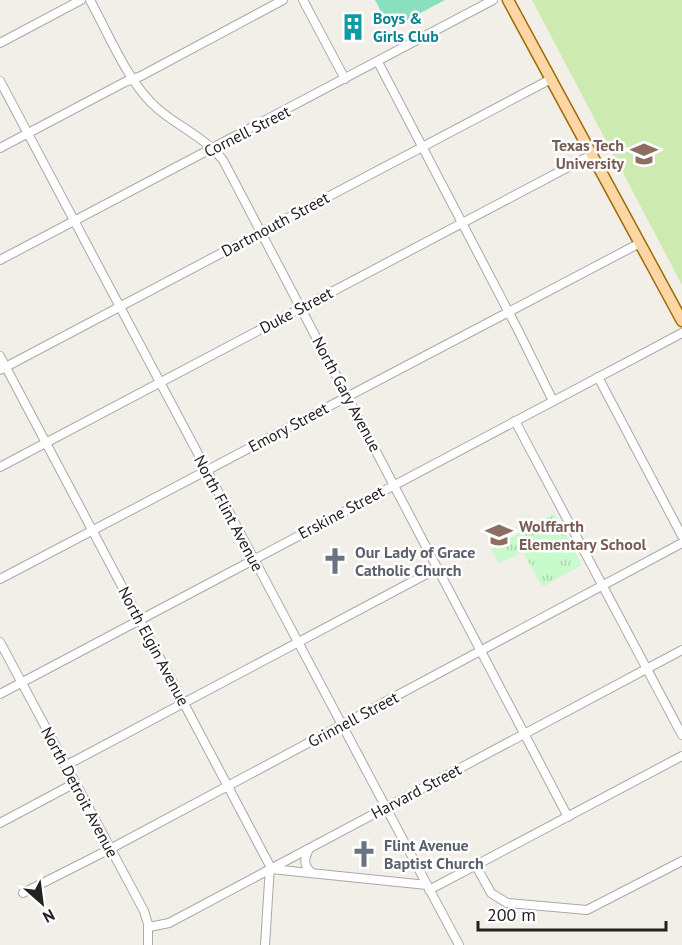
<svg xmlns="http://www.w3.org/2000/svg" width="682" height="945" font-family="'PT Sans',sans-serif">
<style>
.grass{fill:#cdebb0}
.park{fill:url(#park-tufts)}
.pitch{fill:#88e0be}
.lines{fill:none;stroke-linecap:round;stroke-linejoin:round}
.minor-casing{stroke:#a9a9a9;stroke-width:10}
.major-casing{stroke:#a06b00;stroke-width:13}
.minor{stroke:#fff;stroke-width:8}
.major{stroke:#fcd6a4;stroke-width:10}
.labels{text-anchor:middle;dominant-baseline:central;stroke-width:5;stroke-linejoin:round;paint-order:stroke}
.culture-label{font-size:16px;font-weight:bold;fill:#0d838f;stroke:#fff;text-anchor:start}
.street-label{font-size:16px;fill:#222;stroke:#fff}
.education-label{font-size:16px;font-weight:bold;fill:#785e54;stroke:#fff;text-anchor:end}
.worship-label{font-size:16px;font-weight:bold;fill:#5b616d;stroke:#fff;text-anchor:start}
</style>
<defs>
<pattern id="park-tufts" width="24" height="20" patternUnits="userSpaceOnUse" patternTransform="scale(1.5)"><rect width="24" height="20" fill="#c8facc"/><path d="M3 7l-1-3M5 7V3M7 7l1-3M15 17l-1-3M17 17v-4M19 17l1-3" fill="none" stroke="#acd6af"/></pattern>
</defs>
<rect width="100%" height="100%" fill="#f2efe9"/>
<path class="grass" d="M532,0H682V285Z"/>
<path class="park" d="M554,514L582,565L542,587L523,552L499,563L491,549Z"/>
<path class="pitch" d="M375,0H445L390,29Z"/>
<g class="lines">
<defs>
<g id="minor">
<path d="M90,0C108,33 129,85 158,109C179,127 204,137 223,160L568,817"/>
<path d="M303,0L345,79"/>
<path d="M0,43L81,0"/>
<path d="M378,62L518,330L553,401"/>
<path d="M0,81L459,945"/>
<path d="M0,148L125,82L141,76L283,0"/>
<path d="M0,260L493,0"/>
<path d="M0,356L270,866L265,945"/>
<path d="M0,370L551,79"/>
<path d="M598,377L682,536"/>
<path d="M515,421L682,735"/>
<path d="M0,467L593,154"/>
<path d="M0,579L640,243"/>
<path d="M0,642L144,911L148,924V945"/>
<path d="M0,694L682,333"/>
<path d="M65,766L438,568"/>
<path d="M0,823L75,783"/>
<path d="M309,849C304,859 303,865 312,873"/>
<path d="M476,866L491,893L507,903L587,910L682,861"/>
<path d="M271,869L427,885"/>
<path d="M429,890L682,756"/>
<path d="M23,893L110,849L682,543"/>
<path d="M149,927L169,923L682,650"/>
</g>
<path id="major" d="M508,0L682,321"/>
</defs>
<use href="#minor" class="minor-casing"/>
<use href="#major" class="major-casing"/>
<use href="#minor" class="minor"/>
<use href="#major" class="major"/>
</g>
<defs>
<symbol id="building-bare" viewBox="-9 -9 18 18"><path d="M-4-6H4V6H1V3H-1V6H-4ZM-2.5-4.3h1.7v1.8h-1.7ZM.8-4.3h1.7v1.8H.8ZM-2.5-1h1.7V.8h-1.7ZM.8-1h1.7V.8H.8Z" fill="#0f9aa8" stroke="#fff" stroke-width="2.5" paint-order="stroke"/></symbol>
<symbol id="university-bare" viewBox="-9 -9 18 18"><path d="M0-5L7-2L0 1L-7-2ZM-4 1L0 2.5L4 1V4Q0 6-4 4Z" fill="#8d6e63" stroke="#fff" stroke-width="2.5" paint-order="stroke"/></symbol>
<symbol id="school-bare" viewBox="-9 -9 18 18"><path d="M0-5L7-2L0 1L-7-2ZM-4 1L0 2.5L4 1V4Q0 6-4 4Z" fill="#8d6e63" stroke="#fff" stroke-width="2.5" paint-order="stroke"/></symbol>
<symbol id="church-bare" viewBox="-9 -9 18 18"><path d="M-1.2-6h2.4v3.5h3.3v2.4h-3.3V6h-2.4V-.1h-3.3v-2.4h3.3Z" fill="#6b7280" stroke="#fff" stroke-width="2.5" paint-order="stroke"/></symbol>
</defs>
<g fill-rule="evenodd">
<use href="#building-bare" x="334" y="8" width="38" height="38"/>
<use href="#university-bare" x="625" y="135" width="38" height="38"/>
<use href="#school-bare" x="480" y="516" width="38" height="38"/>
<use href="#church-bare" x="316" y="542" width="38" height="38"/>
<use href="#church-bare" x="345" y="835" width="38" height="38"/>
</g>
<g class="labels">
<g class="culture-label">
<text x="373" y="18">Boys &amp;<tspan x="373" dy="18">Girls Club</tspan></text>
</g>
<g class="street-label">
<text transform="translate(247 131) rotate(-27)">Cornell Street</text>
<text transform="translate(275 224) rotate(-28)">Dartmouth Street</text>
<text transform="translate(296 310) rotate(-28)">Duke Street</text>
<text transform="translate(347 394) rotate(62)">North Gary Avenue</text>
<text transform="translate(288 427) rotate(-28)">Emory Street</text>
<text transform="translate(341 512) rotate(-28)">Erskine Street</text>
<text transform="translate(229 513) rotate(62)">North Flint Avenue</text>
<text transform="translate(154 646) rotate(62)">North Elgin Avenue</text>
<text transform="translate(353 719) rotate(-28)">Grinnell Street</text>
<text transform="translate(416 791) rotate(-28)">Harvard Street</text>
<text transform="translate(80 792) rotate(62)">North Detroit Avenue</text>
</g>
<g class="education-label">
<text x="624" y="145">Texas Tech<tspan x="624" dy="18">University</tspan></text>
<text x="519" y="526" text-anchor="start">Wolffarth<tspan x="519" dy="18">Elementary School</tspan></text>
</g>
<g class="worship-label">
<text x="355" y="552">Our Lady of Grace<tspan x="355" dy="18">Catholic Church</tspan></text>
<text x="384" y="845">Flint Avenue<tspan x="384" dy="18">Baptist Church</tspan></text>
</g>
</g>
<g transform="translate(42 903) rotate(152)" stroke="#ffffff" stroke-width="4.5" paint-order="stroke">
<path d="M0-4.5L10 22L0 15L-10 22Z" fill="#222222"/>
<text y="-9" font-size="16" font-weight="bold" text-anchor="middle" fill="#222222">N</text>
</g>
<path d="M478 921v9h188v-9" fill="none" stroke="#222222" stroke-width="3"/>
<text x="487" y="921" font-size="18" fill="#222222" stroke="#ffffff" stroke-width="4.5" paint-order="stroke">200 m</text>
</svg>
